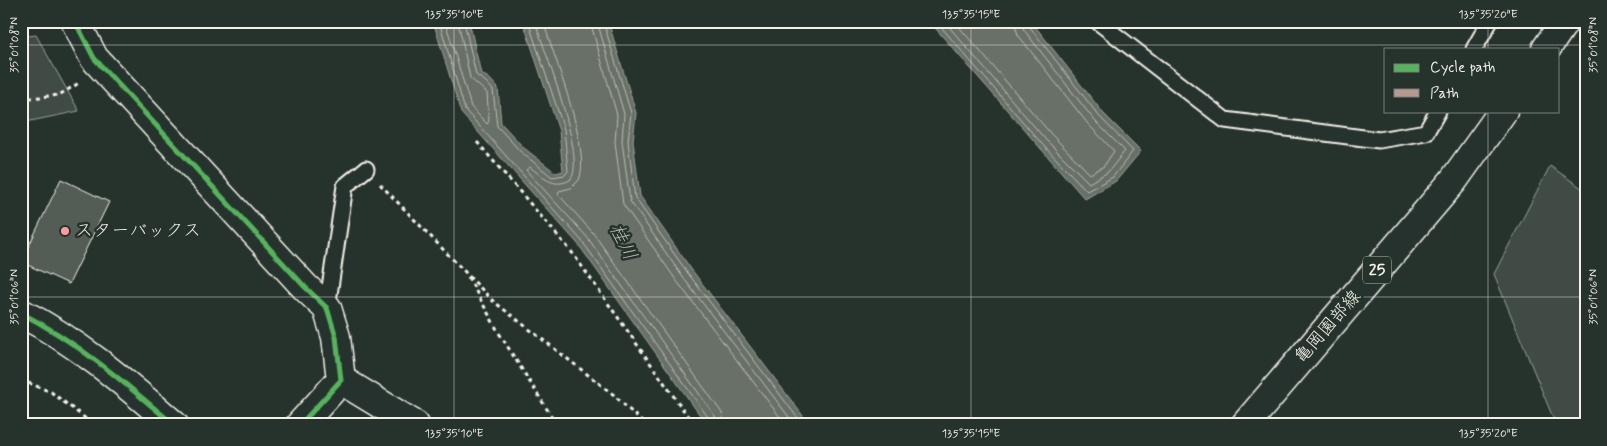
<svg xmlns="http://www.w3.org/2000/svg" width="1607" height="446" font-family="Mynerve,'Klee One',sans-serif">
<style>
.green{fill:#414b45;stroke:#9a9e96}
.water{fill:#676f68;stroke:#9fa39b}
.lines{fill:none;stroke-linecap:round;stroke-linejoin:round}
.shore{stroke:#bcbdb5;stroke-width:1}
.building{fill:#525c55;stroke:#f4f1e8}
.lane-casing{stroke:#f4f1e8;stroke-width:19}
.street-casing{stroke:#f4f1e8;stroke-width:31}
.secondary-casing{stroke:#f4f1e8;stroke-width:31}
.primary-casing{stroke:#f4f1e8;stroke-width:31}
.path{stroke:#f4f1e8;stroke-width:3;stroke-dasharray:4 4;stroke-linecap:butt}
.lane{stroke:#26332d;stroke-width:15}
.street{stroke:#26332d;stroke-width:28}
.secondary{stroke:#26332d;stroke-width:28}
.primary{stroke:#26332d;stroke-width:28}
.quiet{stroke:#b69a8f;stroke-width:4;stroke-dasharray:8 4;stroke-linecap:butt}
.cycleway-casing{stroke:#26332d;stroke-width:8}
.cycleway{stroke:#56b35d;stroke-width:5}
.ticks{fill:none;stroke:#f4f1e8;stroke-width:1;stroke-opacity:0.45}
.poi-dot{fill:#ff9aa2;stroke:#26332d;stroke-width:2}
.labels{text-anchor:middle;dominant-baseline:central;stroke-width:5;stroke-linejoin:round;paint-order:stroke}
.shield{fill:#26332d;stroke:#b6b8b0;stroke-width:1}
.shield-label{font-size:16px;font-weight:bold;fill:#f4f1e8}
.poi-label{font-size:18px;fill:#f4f1e8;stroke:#26332d;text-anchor:start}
.street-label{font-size:18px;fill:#f4f1e8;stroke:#26332d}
.water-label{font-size:19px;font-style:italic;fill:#bcbdb5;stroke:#26332d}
.neatline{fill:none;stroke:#f4f1e8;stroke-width:2}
.ticks-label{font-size:12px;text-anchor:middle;fill:#f4f1e8}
</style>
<rect width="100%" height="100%" fill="#26332d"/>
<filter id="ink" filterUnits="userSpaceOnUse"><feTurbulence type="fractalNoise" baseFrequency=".02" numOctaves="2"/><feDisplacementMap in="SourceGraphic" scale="10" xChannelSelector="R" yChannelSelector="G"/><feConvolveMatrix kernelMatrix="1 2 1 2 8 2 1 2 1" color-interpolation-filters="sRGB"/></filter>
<g filter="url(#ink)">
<g class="green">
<path d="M36,35L79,111L21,123V37Z"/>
<path d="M1550,166L1586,191V425H1556L1494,274Z"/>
</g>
<g class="water">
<path d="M433,21H469L481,74L489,78L498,88L501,123L524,148L556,173L563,171L559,131L523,21H608L636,113L633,141L640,196L691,269L810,425H707L578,244L461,113Z"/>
<path d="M929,21H1031L1103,113L1141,151L1116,181L1085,199Z"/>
</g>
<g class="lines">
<g class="shore">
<path d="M439,21L465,110L582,241L710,420L711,425"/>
<path d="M445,21L471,107L487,124L489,121L487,93L470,78L458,21"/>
<path d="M464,21L476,75L486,82L493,90L497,126L521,152L552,177L565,175L568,171L564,129L528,21"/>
<path d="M535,21C543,48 588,160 570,180C553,189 543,177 530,167L526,170L587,237L715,416L717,425"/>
<path d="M543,21C553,54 592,151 579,180L571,188L559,191L558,194L593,233L722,413L725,425"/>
<path d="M590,21L617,115L615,142L623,204L676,280L786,425"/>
<path d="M597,21L624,114L622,141L630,201L682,276L795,425"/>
<path d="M603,21L631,113L628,141L635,198L687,272L803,425"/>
<path d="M936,21L1041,143L1087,191L1113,177L1133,151L1099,116L1029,26L1028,21"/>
<path d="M944,21L1045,139L1089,183L1108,172L1125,151L1094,120L1024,30L1021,21"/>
<path d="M954,21L1051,134L1090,174L1104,166L1114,151L1088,124L1018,35L1014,21"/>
</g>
</g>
<path class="building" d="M61,179L109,202L69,284L21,262Z"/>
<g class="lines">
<defs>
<g id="lane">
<path d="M1097,21L1225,120L1379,140L1426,132L1438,111"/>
<path d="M1474,49L1490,21"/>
<path d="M327,308L345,186L366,169"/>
</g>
<g id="street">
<path d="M75,21L94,58L305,287L327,308L336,337L341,380L300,425"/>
<path d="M341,380L415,425"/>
</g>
<path id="secondary" d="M21,313C78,342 125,383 174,425"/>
<g id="primary">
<path d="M1546,49L1565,21"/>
<path d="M1245,425L1453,181L1503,111"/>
</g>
</defs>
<use href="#lane" class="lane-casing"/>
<use href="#street" class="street-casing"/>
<use href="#secondary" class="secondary-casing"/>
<use href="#primary" class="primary-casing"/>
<g class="path">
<path d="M21,99L59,95L79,83"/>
<path d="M477,142L571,251L694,425"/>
<path d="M380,184L493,301L614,395L645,425"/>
<path d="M468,277L499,333L557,425"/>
<path d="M21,380L51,392L94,425"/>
</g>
<use href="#lane" class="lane"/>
<use href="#street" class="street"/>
<use href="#secondary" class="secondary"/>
<use href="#primary" class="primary"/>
<path class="quiet" d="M21,26L58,21"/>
<defs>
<g id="cycleway">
<path d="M75,21L94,58L305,287L327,308L336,337L341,380L300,425"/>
<path d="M21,313C78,342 125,383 174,425"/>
</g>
</defs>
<use href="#cycleway" class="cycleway-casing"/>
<use href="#cycleway" class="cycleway"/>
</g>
</g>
<path class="ticks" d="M454,21V425M971,21V425M1488,21V49M21,45H1586M1488,111V425M21,297H1586"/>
<circle class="poi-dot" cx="65" cy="231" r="5"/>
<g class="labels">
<rect class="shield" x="1363" y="256.5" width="28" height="27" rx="4"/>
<g class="shield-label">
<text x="1377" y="270">25</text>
</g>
<g class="poi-label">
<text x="75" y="231">スターバックス</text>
</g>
<g class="street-label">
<text transform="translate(1328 327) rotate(-49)">亀岡園部線</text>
</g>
<g class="water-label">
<text transform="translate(623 242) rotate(64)">桂川</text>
</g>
</g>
<rect width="1607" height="446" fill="none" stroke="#26332d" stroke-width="55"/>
<rect x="1384" y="48" width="175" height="65" fill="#26332d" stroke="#787f78"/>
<rect x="1394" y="64" width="25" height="8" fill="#56b35d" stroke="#787f78"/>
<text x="1430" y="72" font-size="15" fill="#f4f1e8">Cycle path</text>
<rect x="1394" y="89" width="25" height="8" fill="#b69a8f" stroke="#787f78"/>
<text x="1430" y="98" font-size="15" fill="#f4f1e8">Path</text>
<rect x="28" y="28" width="1552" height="390" class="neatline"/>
<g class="ticks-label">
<text x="454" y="18">135°35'10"E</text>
<text x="971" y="18">135°35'15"E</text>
<text x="1488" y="18">135°35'20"E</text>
<text transform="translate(14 45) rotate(-90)" y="4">35°01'08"N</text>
<text transform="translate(1593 45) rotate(-90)" y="4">35°01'08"N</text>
<text transform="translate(14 297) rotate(-90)" y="4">35°01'06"N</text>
<text transform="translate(1593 297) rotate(-90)" y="4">35°01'06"N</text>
<text x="454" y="437">135°35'10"E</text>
<text x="971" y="437">135°35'15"E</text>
<text x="1488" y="437">135°35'20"E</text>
</g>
</svg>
